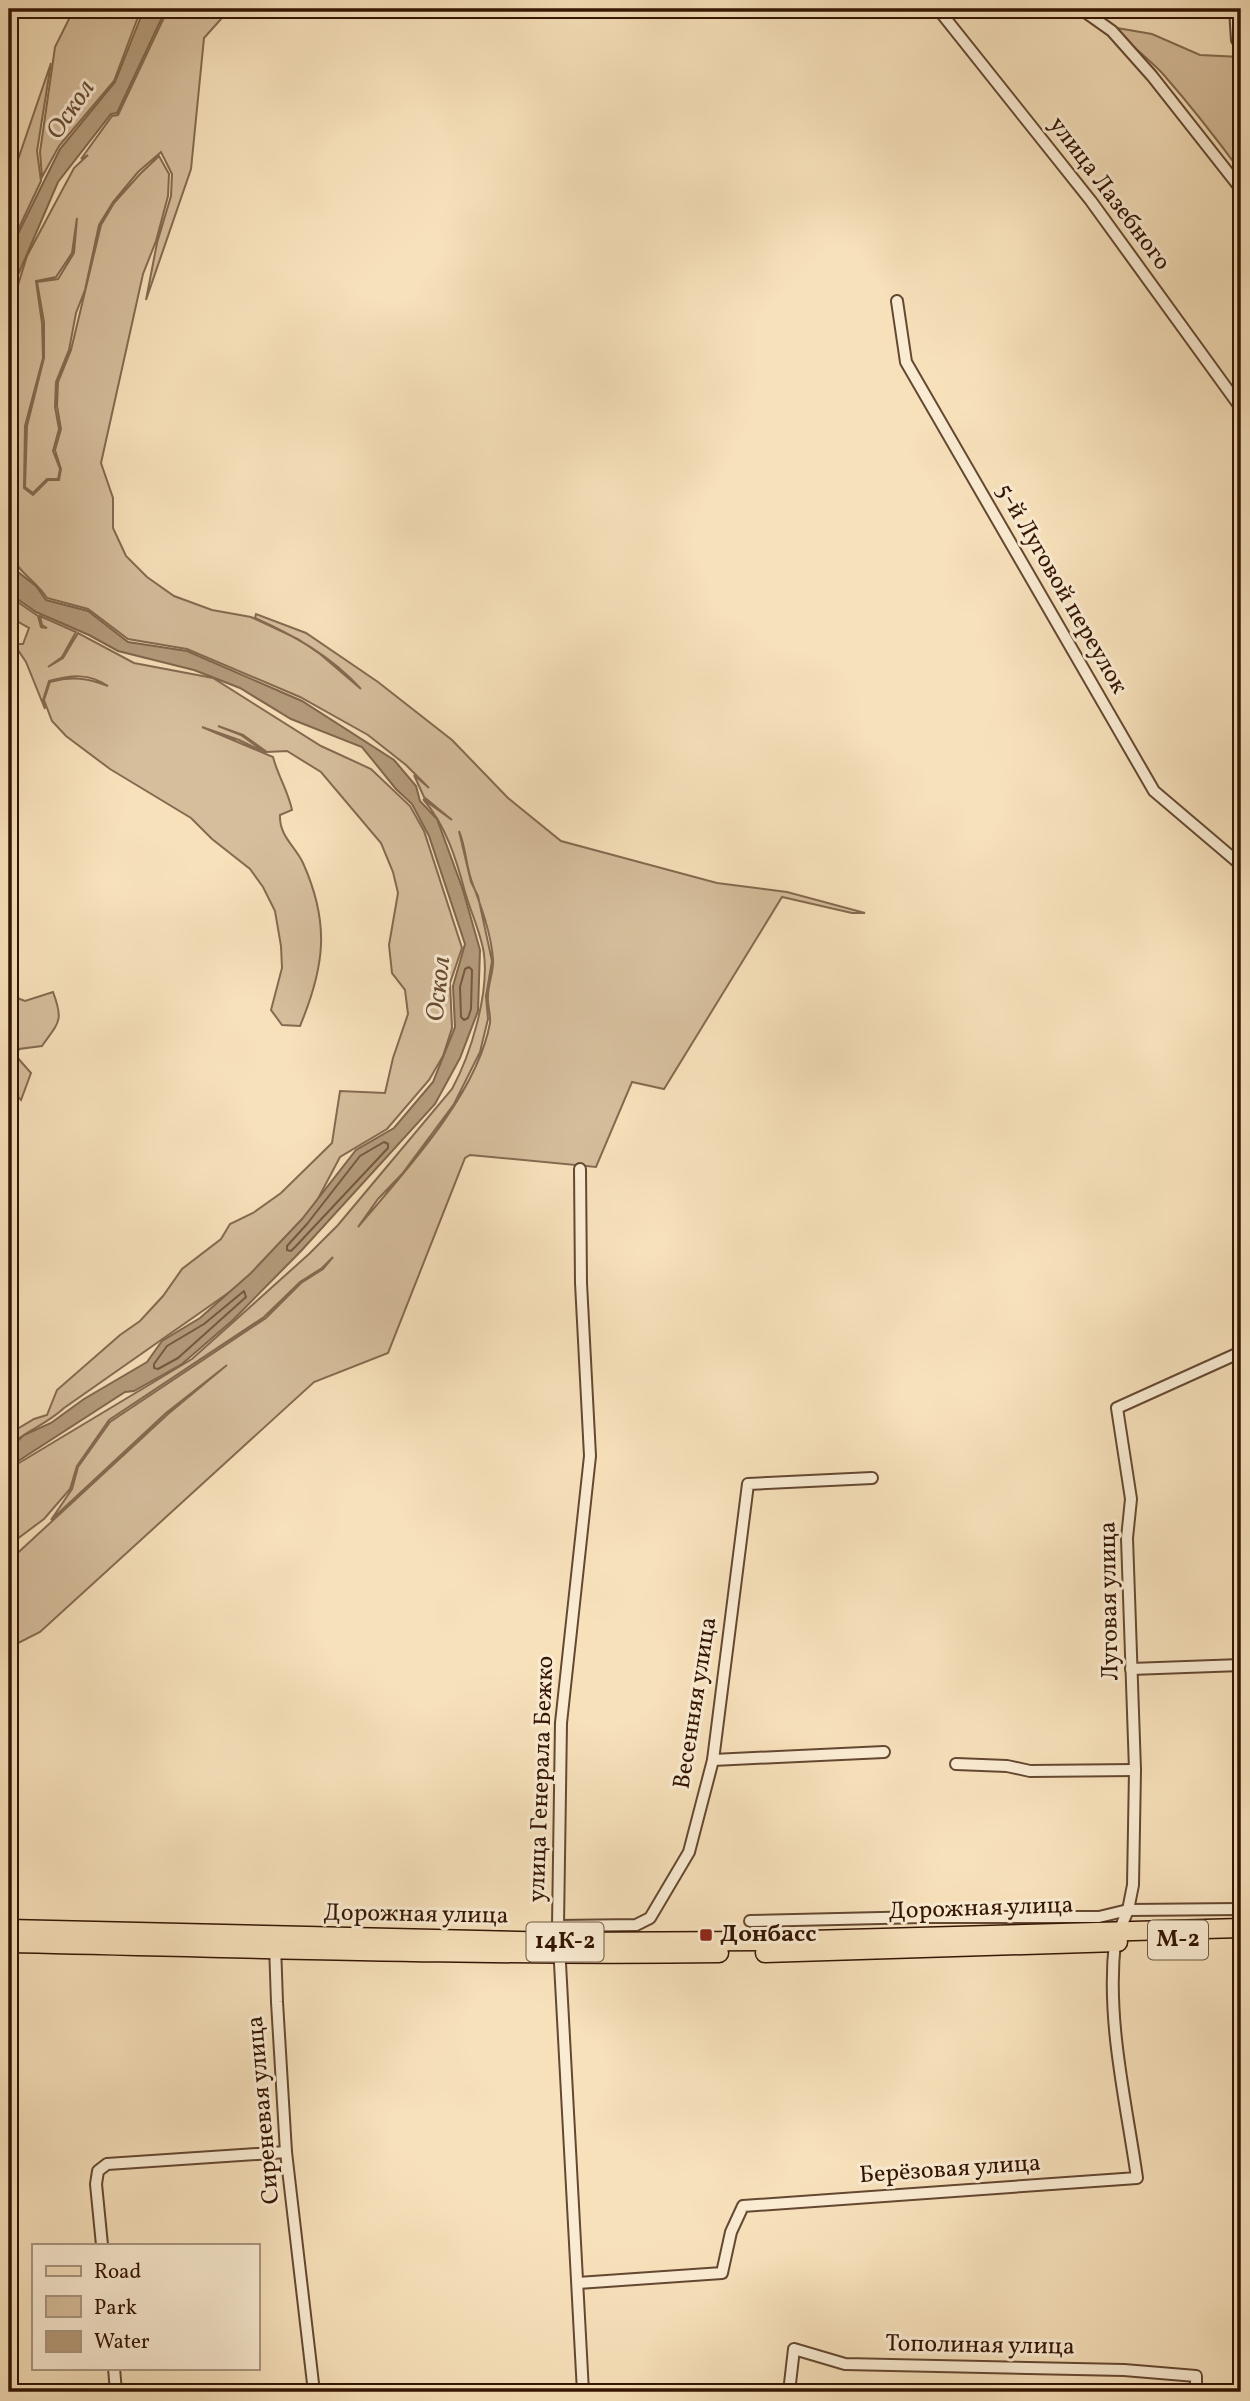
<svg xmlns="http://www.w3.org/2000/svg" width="1250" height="2401" font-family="Vollkorn,serif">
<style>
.green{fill:#d6be9c;stroke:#856a50;stroke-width:2;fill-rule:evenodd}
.water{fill:#b59c7c;stroke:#81664c;stroke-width:2}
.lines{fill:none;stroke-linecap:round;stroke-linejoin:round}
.shore{stroke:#745840;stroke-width:2}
.minor-casing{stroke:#654831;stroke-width:14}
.primary-casing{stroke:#341503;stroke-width:21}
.minor{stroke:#faecd3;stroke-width:10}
.primary{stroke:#f7e1bb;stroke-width:18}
.poi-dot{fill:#8f2418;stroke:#faecd3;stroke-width:2.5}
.labels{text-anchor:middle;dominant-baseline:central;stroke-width:6;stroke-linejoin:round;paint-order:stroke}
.shield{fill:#faecd3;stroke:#6f5641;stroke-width:2}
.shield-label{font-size:23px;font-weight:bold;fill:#341503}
.street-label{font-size:24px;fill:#341503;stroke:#faecd3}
.poi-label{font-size:24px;font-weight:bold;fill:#341503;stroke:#faecd3;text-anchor:start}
.water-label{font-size:26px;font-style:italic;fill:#684b33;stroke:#faecd3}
</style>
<rect width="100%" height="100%" fill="#f7e1bb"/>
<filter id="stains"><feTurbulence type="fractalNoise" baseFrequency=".00286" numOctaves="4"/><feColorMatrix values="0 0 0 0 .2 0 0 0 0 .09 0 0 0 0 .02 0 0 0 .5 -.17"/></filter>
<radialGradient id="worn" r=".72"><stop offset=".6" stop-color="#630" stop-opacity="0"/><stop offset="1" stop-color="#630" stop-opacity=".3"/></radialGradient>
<g class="green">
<path d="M74,9H141L114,81L59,146L42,177L40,152L55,47Z"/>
<path d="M168,9H230L204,38L191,169L146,300L157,243L171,196L172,174L161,152L138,172L113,202L99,225L85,290L76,313L69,350L56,382L55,407L59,429L53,451L60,469L58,479H47L33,493L25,487L27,426L44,358V322L37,282L58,279L74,253L77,218L72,253L56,277L36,281L42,323L43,358L25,426L24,488L33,495L48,480H59L61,469L55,450L61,429L57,406L58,382L71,350L101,225L114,203L140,174L159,156L169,174L168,196L156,241L143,274L101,463L113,498V528L126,556L147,577L174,596L212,610L251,617L298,639L320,654L361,689C331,656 295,636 255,618L256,614L306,633L378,682L452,740L508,798L561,841L717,883L787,892L865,913H852L782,897L664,1089L632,1082L596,1167L470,1155L465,1158L388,1353L314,1382L40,1632L18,1643L9,1654V1561L168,1414L227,1365L166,1413L51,1520L72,1489L78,1467L110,1422L266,1318L301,1283L323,1269L333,1257L322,1268L300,1282L264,1317L109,1420L77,1466L70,1489L44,1519L9,1545V1469L192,1359L309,1254L338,1225L452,1089C471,1054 489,994 484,954C481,933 471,913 465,892C456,858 446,826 423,799L452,820L424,797L414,775L429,788L406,765L368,735L300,697L187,649L128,639L88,609L47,598C33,577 14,572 9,545V314L27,256L74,168L88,155L81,159L112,116L118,115ZM459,831C466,848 466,866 472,882C481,906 491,933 493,959C494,971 488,984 488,996C487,1005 491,1014 490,1023C477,1095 405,1171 358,1227L378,1199L402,1174L454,1104L480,1052L488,1019L486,996L492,961L478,896L471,882Z"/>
<path d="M1117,28L1152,34L1200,55L1241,57V172C1216,138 1191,106 1163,74C1148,58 1131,47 1117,28Z"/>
<path d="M51,63L37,151L41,181L9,249V186Z"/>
<path d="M9,596L38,616L41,627L47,628L42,625L40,616L76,632L62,657L48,667L63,658L78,633L134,663L213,678L321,746L371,769L410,806L424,831L462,948L450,983L452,1028L443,1056L429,1080L387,1129L340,1157L311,1212L241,1284L64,1408C47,1424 26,1431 9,1446V1434L34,1419L47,1415L57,1390L120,1335L140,1321L163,1296L182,1269L221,1239L230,1224L253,1213L281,1193L332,1143L340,1091L385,1093L393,1058L408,1014L405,990L392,973L389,945L398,893L393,872L381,843L321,772L287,751L267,752L243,735L218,726L241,735L266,753L239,740L202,727L273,757C278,776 288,791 292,810L280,815C279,836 295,846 303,863C330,923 325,966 300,1026L282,1025L271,1010L282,968L281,946L275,911L263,887L250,869L212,839L191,818L110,769L66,736L52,721L44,700L50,682C73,676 87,678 108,686C89,673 71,675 49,681L43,700L45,709L26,662L14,644H23L29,628L15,620Z"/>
<path d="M53,992C64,1021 59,1022 42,1046L19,1049L16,1056L31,1073L21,1100L9,1088V995L25,1001Z"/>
</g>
<g class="water">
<path d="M144,9H166L117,113L111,114L58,182L9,296V252L60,149L115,82Z"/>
<path d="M9,554L18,572L36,586L46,600L88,611L128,642L187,651L302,701L394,760L416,786L420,801L437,819L463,890L480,950L478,1011L460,1058L435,1104L301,1251L233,1320L182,1364L134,1391L125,1392L9,1467V1449L24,1435L51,1423L84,1399L147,1362L162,1341L200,1318L251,1273L302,1219L356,1150L394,1128L433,1082L455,1027L453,986L465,944L429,836L412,804L396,789L362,747L291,719L240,688L194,670L118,651L89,635L36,612L9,593Z"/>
</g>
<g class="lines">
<g class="shore">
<path d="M469,967L472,970L471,1009L468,1018L464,1020L461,1017L460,987L465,969Z"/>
<path d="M384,1142L388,1144V1148L296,1246L291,1251L287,1250V1246L307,1224L360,1156Z"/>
<path d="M244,1291L246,1297L178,1358L158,1369L154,1368V1364L167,1346L204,1324Z"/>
</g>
<defs>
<g id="minor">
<path d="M938,9L1091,201L1241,408"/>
<path d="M1081,9L1112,31L1152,76L1241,189"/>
<path d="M1235,9L1237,40"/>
<path d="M897,301L906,362L1154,791L1241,865"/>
<path d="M580,1169L581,1283L590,1456L561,1723L558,1926L583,2392"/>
<path d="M1131,1669L1241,1665"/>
<path d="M713,1760L884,1752"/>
<path d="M956,1764L1007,1766L1030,1771L1135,1770"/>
<path d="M750,1921L924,1917H1099L1128,1910L1241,1909"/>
<path d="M558,1926L636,1925L650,1918L689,1852L713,1760L748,1484L872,1478"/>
<path d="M1120,1929L1128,1910L1133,1885L1135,1770L1127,1538L1131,1499L1117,1408L1241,1352"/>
<path d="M275,1945L277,2002L286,2152L314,2392"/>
<path d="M102,2245L96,2184L98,2171L107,2164L286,2152"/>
<path d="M578,2283L722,2273L731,2232L743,2206L1137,2178C1126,2101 1106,2020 1115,1942"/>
<path d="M114,2368L116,2392"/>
<path d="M789,2392L794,2349L845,2364L1124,2370L1196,2376V2392"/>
</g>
<g id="primary">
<path d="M9,1929L558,1942L774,1941L1241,1928"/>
<path d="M9,1943C246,1948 482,1956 719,1953"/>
<path d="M765,1953L1118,1942"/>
</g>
</defs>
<use href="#minor" class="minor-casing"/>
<use href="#primary" class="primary-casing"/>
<use href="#minor" class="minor"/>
<use href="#primary" class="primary"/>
</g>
<rect class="poi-dot" x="699" y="1928" width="14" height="14" rx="3.5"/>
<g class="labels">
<g class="shield">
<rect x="1148" y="1920.5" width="60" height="39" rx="5"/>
<rect x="526.5" y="1922.5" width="77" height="39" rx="5"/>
</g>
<g class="shield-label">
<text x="1178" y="1940">М-2</text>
<text x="565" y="1942">14К-2</text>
</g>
<g class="street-label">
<text transform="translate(1109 194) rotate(53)">улица Лазебного</text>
<text transform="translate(1061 589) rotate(60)">5-й Луговой переулок</text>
<text transform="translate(1110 1601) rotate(-91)">Луговая улица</text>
<text transform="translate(696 1703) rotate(-81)">Весенняя улица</text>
<text transform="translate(542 1779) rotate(-88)">улица Генерала Бежко</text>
<text transform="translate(981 1909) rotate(-2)">Дорожная улица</text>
<text transform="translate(416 1915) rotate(1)">Дорожная улица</text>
<text transform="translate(264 2110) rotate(-95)">Сиреневая улица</text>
<text transform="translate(950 2170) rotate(-4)">Берёзовая улица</text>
<text transform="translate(980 2346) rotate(1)">Тополиная улица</text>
</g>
<g class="poi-label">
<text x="720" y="1935">Донбасс</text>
</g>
<g class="water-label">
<text transform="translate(71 110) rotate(-56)">Оскол</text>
<text transform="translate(439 989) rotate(-84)">Оскол</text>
</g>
</g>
<rect width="1250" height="2401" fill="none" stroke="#f7e1bb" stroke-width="35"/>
<rect x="10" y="10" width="1229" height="2380" fill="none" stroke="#341503" stroke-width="3.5"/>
<rect x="18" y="18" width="1215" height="2366" fill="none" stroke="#341503" stroke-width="2"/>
<rect x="32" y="2244" width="228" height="126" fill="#faecd3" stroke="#ab9680" stroke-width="2"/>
<rect x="46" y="2266" width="35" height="10" fill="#f7e1bb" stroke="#ab9680" stroke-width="2"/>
<text x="94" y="2278" font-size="21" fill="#341503">Road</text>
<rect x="46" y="2296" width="35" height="21" fill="#d6be9c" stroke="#ab9680" stroke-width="2"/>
<text x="94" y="2314" font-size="21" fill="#341503">Park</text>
<rect x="46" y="2331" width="35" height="21" fill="#b59c7c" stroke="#ab9680" stroke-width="2"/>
<text x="94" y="2348" font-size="21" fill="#341503">Water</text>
<rect width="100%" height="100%" filter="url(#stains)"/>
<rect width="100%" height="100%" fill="url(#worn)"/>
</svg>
